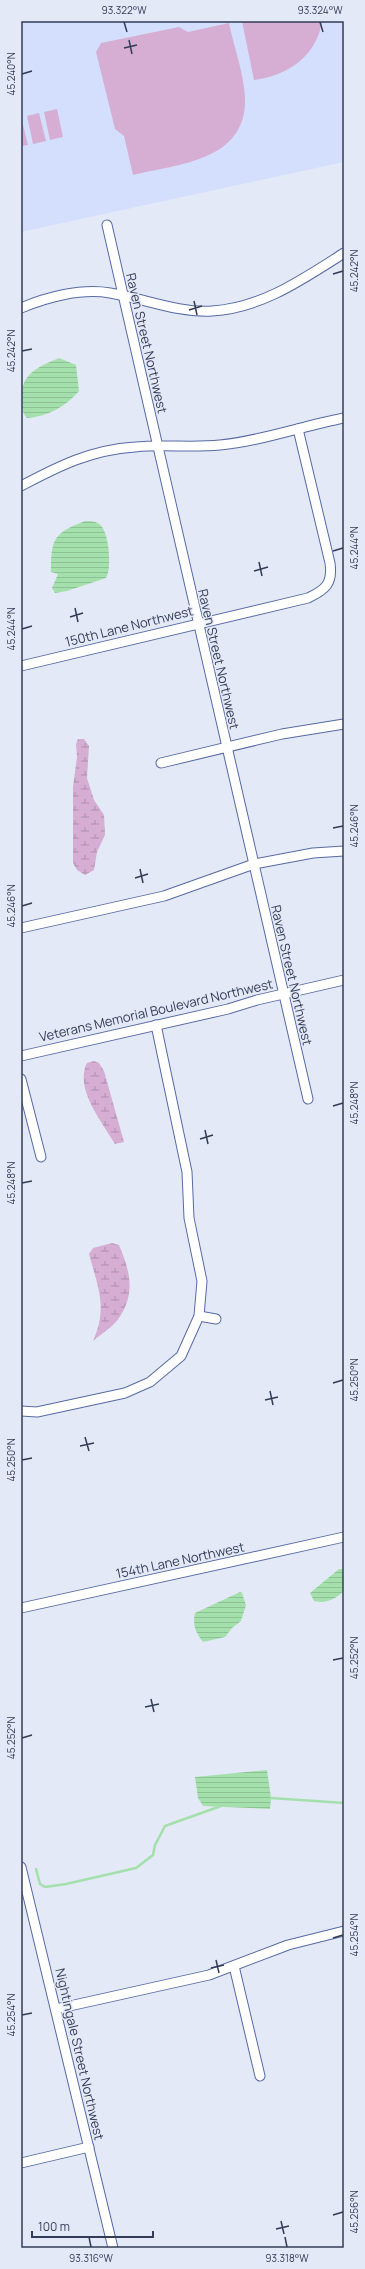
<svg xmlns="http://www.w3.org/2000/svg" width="365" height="2269" font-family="Manrope,sans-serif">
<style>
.built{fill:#d4dffd}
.wetland{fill:url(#wetland-marsh)}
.garden{fill:#d6aed3}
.water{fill:url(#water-rules)}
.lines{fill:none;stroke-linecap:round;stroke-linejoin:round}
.stream{stroke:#a4e0ac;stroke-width:2.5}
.minor-casing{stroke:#566aa4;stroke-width:11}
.minor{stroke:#fff;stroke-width:9}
.ticks{fill:none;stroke:#323c56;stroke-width:1.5}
.labels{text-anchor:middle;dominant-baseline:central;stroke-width:3;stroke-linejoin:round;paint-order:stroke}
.street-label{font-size:13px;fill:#323c56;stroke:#e4e9f7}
.neatline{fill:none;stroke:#323c56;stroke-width:1.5}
.ticks-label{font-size:10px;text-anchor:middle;fill:#323c56}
</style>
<defs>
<pattern id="wetland-marsh" width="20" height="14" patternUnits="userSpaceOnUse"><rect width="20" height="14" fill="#d6aed3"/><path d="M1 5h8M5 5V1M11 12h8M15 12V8" fill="none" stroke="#ae8fae"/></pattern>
<pattern id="water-rules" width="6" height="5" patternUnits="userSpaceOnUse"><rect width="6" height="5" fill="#a4e0ac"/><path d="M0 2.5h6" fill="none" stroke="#8ec196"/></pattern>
</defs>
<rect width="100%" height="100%" fill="#e4e9f7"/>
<path class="built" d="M21,21H344V162L21,232Z"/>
<g class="wetland">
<path d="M78,739H84L89,746L87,778L94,800L104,815L105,835L97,852L94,870L85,875L77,870L73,863V787L77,757L76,744Z"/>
<path d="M94,1061L99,1063L104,1071L124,1142L115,1144C102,1122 74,1088 87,1063Z"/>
<path d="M112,1243L119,1245C130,1271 136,1293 119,1318C113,1327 101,1334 93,1341C108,1307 98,1288 89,1254L93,1248Z"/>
</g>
<g class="garden">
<path d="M242,21H322C317,56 287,76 254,80Z"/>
<path d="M229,23C234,47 244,74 245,98C247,161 178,164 133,175L124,136L115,129L96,52L101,43L179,27L188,32Z"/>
<path d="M57,109L63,137L50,140L44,112Z"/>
<path d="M39,113L46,141L33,144L27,116Z"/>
<path d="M21,117L28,145L21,146Z"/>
</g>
<g class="water">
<path d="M59,358L76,365L79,391C65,407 49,416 27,418C22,413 22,408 22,401C19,374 38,367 59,358Z"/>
<path d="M85,521C91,521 98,521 102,527C109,536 112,569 106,578L67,591L55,593L52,588L58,574L51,572C51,538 54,533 85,521Z"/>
<path d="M339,1569H344V1591C335,1599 327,1604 314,1601L310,1593Z"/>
<path d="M240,1592L242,1593L246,1605L241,1621L232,1628L225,1637L203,1642C196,1633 192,1625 195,1613Z"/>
<path d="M267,1770L271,1798L270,1809L203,1806L198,1798L195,1777Z"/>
</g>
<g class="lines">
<g class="stream">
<path d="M271,1798L344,1803"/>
<path d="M36,1869L40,1884L45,1887L66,1884L136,1868L153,1855L155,1845L165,1826L221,1806"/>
</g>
<defs>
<g id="minor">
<path d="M107,225L308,1099"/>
<path d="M21,308C47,297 81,288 110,293C143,298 177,313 212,311C262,308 303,279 344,253"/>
<path d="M21,486C59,466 90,450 135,447C163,444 191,448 220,445C262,441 302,426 344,418"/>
<path d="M21,666L308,598C325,590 333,584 330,563L298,429"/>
<path d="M161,763L282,734L344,724"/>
<path d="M21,928L164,896L254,864L313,853L344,851"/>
<path d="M21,1056L228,1009L257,1000L344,980"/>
<path d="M21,1079L41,1157"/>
<path d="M199,1316L216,1319"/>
<path d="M21,1411L37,1412L125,1393L150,1382L181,1356L199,1316L202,1281L189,1218L187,1172L156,1025"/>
<path d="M21,1608L344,1537"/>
<path d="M21,1867L113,2248"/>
<path d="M234,1966L260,2076"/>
<path d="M56,2009L209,1975L288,1945L344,1931"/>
<path d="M21,2163L89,2147"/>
</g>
</defs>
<use href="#minor" class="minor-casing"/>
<use href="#minor" class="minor"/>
</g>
<path class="ticks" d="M124,22L127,32M320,22L323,32M129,40L132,54M124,48L137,45M22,74L32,71M333,274L343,271M194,301L197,315M189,310L202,306M22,351L32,349M333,551L343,548M259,562L262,576M254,571L268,567M75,608L78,622M70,617L83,613M22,629L32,626M333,828L343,826M140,869L143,883M135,878L148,874M22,906L32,903M333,1106L343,1103M205,1130L208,1144M200,1139L213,1135M22,1183L32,1181M333,1383L343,1380M270,1391L273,1405M265,1400L278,1397M85,1437L89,1451M80,1446L94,1443M22,1460L32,1458M333,1660L343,1658M151,1699L154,1712M145,1707L159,1704M22,1738L32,1735M333,1938L343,1935M216,1960L219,1973M211,1968L224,1965M22,2015L32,2013M333,2215L343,2212M281,2221L284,2234M276,2229L289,2226M89,2237L91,2247M285,2237L287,2247"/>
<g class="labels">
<g class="street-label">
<text transform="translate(147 343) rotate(77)">Raven Street Northwest</text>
<text transform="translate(129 626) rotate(-14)">150th Lane Northwest</text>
<text transform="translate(219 659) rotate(77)">Raven Street Northwest</text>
<text transform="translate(292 975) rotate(77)">Raven Street Northwest</text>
<text transform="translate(156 1010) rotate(-13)">Veterans Memorial Boulevard Northwest</text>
<text transform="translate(180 1560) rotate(-12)">154th Lane Northwest</text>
<text transform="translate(80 2054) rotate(77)">Nightingale Street Northwest</text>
</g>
</g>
<rect width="365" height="2269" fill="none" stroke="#e4e9f7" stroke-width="44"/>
<path d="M32 2231v6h121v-6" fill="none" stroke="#323c56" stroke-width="2"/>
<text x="38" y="2231" font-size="12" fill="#323c56" stroke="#e4e9f7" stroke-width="3" paint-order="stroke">100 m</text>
<rect x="22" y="22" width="321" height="2225" class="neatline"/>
<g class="ticks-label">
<text x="124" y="14">93.322°W</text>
<text x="320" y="14">93.324°W</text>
<text transform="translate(11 74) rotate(-90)" y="4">45.240°N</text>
<text transform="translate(354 271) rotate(-90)" y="4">45.242°N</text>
<text transform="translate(11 351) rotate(-90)" y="4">45.242°N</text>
<text transform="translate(354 548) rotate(-90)" y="4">45.244°N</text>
<text transform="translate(11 629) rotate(-90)" y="4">45.244°N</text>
<text transform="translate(354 826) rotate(-90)" y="4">45.246°N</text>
<text transform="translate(11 906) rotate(-90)" y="4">45.246°N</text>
<text transform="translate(354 1103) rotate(-90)" y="4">45.248°N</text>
<text transform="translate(11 1183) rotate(-90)" y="4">45.248°N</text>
<text transform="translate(354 1380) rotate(-90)" y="4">45.250°N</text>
<text transform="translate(11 1460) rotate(-90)" y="4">45.250°N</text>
<text transform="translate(354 1658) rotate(-90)" y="4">45.252°N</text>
<text transform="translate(11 1738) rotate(-90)" y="4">45.252°N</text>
<text transform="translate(354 1935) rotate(-90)" y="4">45.254°N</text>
<text transform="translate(11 2015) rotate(-90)" y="4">45.254°N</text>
<text transform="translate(354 2212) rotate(-90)" y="4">45.256°N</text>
<text x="91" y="2262">93.316°W</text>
<text x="287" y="2262">93.318°W</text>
</g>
</svg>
